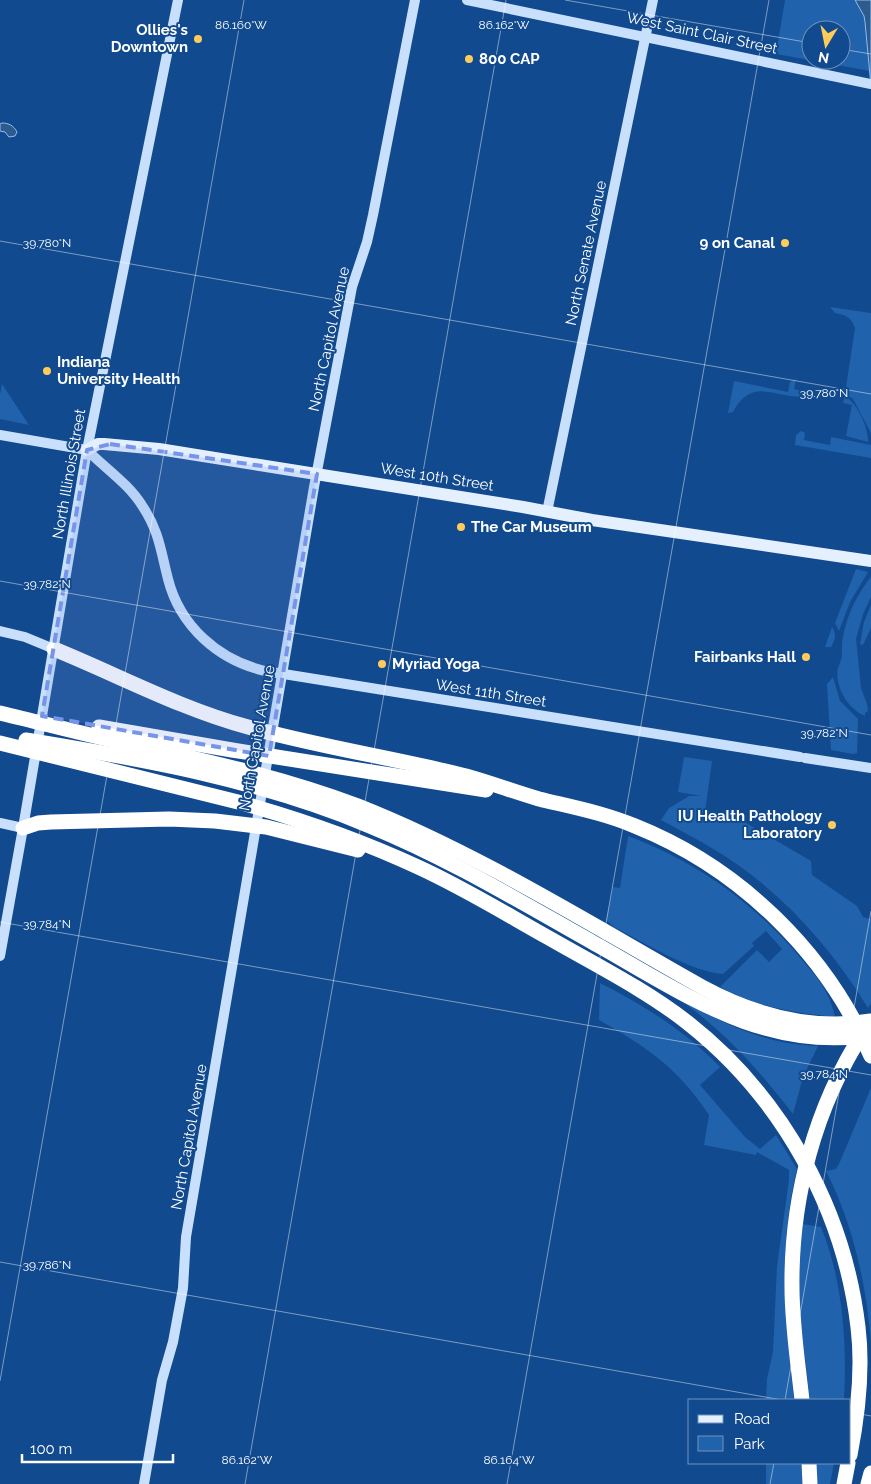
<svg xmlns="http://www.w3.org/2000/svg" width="871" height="1484" font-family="Raleway,sans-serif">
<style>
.green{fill:#2062ab;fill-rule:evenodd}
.water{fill:#2f5a8c;stroke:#8cbff5}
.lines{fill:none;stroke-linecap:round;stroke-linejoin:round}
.secondary{stroke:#c9e0fc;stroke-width:10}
.primary{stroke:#e5f0ff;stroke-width:12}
.highway{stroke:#fff;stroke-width:15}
.marked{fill:#7795e8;fill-opacity:0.2;stroke:#7795e8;stroke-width:4;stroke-dasharray:10 6;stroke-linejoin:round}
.ticks{fill:none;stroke:#fff;stroke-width:1;stroke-opacity:0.45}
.poi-dot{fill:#ffcc5b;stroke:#114a8e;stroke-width:2}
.labels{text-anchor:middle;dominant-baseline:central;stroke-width:4;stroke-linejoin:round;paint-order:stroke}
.poi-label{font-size:15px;font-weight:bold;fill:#fff;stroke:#114a8e;text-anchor:end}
.street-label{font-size:15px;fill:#fff;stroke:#114a8e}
.ticks-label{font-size:12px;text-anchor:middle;fill:#fff;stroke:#114a8e;stroke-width:4;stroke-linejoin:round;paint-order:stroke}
</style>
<rect width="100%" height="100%" fill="#114a8e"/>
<g class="green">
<path d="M785,0H855L864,16L870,71L776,54ZM811,30H841V60H811Z"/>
<path d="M830,307L871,313V433L853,399L845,394L855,328C851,317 846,315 835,313Z"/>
<path d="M796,379L794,389L802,391L800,397C770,395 751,379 733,412L728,413L734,381L788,392L790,382Z"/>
<path d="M2,384L29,425L0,419V395Z"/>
<path d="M845,396C857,403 869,428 868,442L846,436L852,405L843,403Z"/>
<path d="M801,431L805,433L804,440L830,445L831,437L871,445V458L795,445L796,435Z"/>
<path d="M856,569L868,572L850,602L839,631L835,623Z"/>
<path d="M871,577V597L863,614L856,639L861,688L867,704L868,711L865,713V716C848,709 834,686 838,668C839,665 840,663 841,660C843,653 841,644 843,637C847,615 857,594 871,577Z"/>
<path d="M871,605V628L863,645L860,644L864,622Z"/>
<path d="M832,627C837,634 835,640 831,647H825Z"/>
<path d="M833,677L840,701L858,719L857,753L853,754L831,750L827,684Z"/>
<path d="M684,757L712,761L705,812L732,816L741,820L811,861L812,875L857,906L863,917L871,919V1004L868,1008C830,945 778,888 715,850C697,839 679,830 661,820L669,808L689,796H701L678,792Z"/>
<path d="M628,836C696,861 757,905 803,961C811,971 821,981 826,992C830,999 833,1008 835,1017C795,1013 756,1007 720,987L757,950L769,962L782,949L766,931L752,943L754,946L723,974C689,971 645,943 614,927L606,920L613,887L620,888Z"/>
<path d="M600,983C645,1006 684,1030 720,1067L700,1085L745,1137L760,1149L776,1135L797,1169C778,1246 786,1323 794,1400H766L767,1379L773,1352L777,1266L789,1180V1170L757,1152L756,1155L704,1145L709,1115C678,1068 647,1047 599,1020Z"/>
<path d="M674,996C720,1022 765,1045 818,1046L803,1077L793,1114C758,1069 722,1028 674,996Z"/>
<path d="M871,1088V1342C866,1283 853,1224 826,1171L836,1169L839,1164Z"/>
<path d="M803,1224L821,1227C843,1281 847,1343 844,1400H810L799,1308L800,1250Z"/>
<path d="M766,1463H801L803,1484H766Z"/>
<path d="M816,1463H834L830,1484H817Z"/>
</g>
<g class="water">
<path d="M855,0H871V86L865,22L864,16Z"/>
<path d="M2,123C9,123 14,126 17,132L15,136L9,137L5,132L0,131V124Z"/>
</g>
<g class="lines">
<g class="secondary">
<path d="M467,0L871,84"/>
<path d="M0,435L87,450"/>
<path d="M87,450C106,469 129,484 143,507C159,531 161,552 168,579C180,626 218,660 265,671L800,757"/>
<path d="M547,512L653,0"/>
<path d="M0,631L25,637L54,649"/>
<path d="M805,758L871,768"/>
<path d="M0,823L23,828"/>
<path d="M0,956L23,828L87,450L178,0"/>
<path d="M144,1484L162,1380L173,1342L183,1288L186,1237L314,487L352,287L367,242L373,215L415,0"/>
</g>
<path class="primary" d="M87,450L98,444H104L159,449L523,507L592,520L871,561"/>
<g class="highway">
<path d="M54,649C118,675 181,709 248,727C320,747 394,758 466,776C491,783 515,792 539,799C572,807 604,813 635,826C740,868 827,953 871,1056"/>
<path d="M0,713C43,723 86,735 130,744C207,761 284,778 358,806C477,853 590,924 702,987C754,1015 812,1031 871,1021"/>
<path d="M99,727L232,750L486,790"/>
<path d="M26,740C143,759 261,780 370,826C448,858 519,901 592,942C682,992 762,1052 871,1035"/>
<path d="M0,743L242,803C302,820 362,841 418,867C464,888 506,914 549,938C596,965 646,990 688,1023C782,1097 844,1209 858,1327C863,1368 858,1414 850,1455"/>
<path d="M23,828L38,823L51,822L169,819L215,821L266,827L358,850"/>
<path d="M802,1400C798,1363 792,1325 792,1287C791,1197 815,1107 864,1031"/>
<path d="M809,1463L810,1484"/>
<path d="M844,1484L848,1463"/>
<path d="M868,1484L871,1473"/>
</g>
</g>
<path class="marked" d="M110,444L317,474L269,756L42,716L87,450Z"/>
<path class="ticks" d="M565,0L811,43M841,49L871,54M0,241L871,394M0,581L871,735M0,922L871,1075M0,1262L782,1400M0,1381L244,0M785,1400L871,911M850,1412L871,1416M245,1484L506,0M507,1484L769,0M770,1484L774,1463"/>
<g class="poi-dot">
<circle cx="198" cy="39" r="5"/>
<circle cx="469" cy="59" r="5"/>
<circle cx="785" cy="243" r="5"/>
<circle cx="47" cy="371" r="5"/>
<circle cx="461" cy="527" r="5"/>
<circle cx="806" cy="657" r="5"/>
<circle cx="382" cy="664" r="5"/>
<circle cx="832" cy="825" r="5"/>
</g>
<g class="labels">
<g class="poi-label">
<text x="188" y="30">Ollies's<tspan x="188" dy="17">Downtown</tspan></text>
<text x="479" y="59" text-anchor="start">800 CAP</text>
<text x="775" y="243">9 on Canal</text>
<text x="57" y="362" text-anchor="start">Indiana<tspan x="57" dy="17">University Health</tspan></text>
<text x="471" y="527" text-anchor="start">The Car Museum</text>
<text x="796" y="657">Fairbanks Hall</text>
<text x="392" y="664" text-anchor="start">Myriad Yoga</text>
<text x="822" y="816">IU Health Pathology<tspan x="822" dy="17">Laboratory</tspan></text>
</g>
<g class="street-label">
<text transform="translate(702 33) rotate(12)">West Saint Clair Street</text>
<text transform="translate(586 253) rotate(-78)">North Senate Avenue</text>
<text transform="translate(329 339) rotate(-78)">North Capitol Avenue</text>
<text transform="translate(69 474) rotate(-80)">North Illinois Street</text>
<text transform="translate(437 477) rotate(9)">West 10th Street</text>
<text transform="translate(491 693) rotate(9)">West 11th Street</text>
<text transform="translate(257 738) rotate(-80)">North Capitol Avenue</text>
<text transform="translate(189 1137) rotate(-80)">North Capitol Avenue</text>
</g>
</g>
<g class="ticks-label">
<text x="241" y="29">86.160°W</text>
<text x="504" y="29">86.162°W</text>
<text x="47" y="247">39.780°N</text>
<text x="824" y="397">39.780°N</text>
<text x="47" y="588">39.782°N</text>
<text x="824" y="737">39.782°N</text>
<text x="47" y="928">39.784°N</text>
<text x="824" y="1078">39.784°N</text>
<text x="47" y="1269">39.786°N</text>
<text x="247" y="1464">86.162°W</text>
<text x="509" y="1464">86.164°W</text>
</g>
<rect x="688" y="1399" width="162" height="65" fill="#114a8e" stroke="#7092bb"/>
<rect x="698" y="1415" width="25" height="8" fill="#e5f0ff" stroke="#7092bb"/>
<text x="734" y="1424" font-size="15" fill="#ffffff">Road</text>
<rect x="698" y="1436" width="25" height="15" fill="#2062ab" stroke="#7092bb"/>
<text x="734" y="1449" font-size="15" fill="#ffffff">Park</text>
<g transform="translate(826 45) rotate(190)"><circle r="24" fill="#114a8e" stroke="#7092bb"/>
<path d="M0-4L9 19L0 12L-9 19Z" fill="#ffcc5b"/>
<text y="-8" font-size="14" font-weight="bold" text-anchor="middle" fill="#ffffff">N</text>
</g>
<path d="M22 1454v8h151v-8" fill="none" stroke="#ffffff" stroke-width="2.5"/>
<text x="30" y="1454" font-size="15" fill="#ffffff" stroke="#114a8e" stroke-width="4" paint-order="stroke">100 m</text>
</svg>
